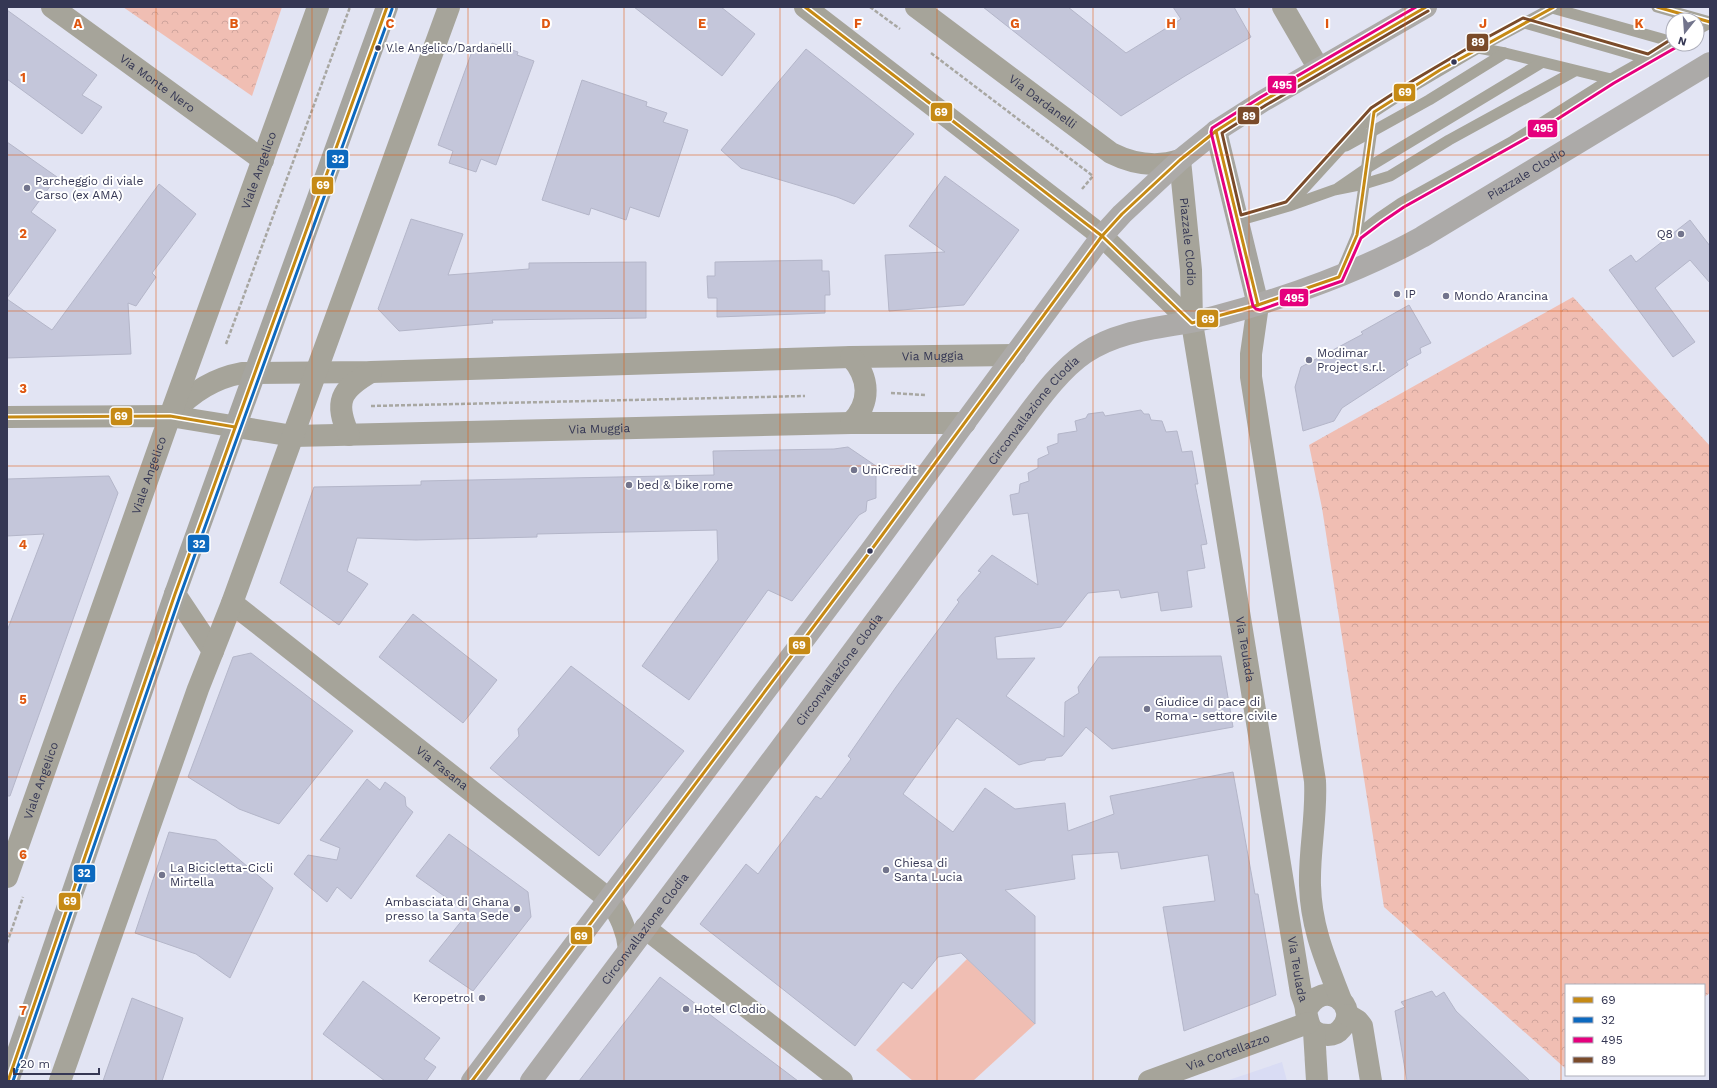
<svg xmlns="http://www.w3.org/2000/svg" width="1717" height="1088" font-family="'Work Sans',sans-serif">
<style>
.built{fill:#d9dcf4}
.park{fill:url(#park-crowns)}
.garden{fill:#f0beb3}
.building{fill:#c4c6da;stroke:#b4b6c9}
.lines{fill:none;stroke-linecap:round;stroke-linejoin:round}
.path{stroke:#a8a7a2;stroke-width:2.5;stroke-dasharray:4 2;stroke-linecap:butt}
.lane{stroke:#a6a49a;stroke-width:11}
.street{stroke:#a6a49a;stroke-width:22}
.secondary{stroke:#a6a59f;stroke-width:22}
.primary{stroke:#acaaa8;stroke-width:22}
.bus-1-casing{stroke:#fff;stroke-width:6}
.bus-2-casing{stroke:#fff;stroke-width:6}
.bus-3-casing{stroke:#fff;stroke-width:6}
.bus-4-casing{stroke:#fff;stroke-width:6}
.bus-1{stroke:#c68a15;stroke-width:3}
.bus-2{stroke:#0c69bf;stroke-width:3}
.bus-3{stroke:#e5007d;stroke-width:3}
.bus-4{stroke:#7a4b2a;stroke-width:3}
.grid{fill:none;stroke:#df5710;stroke-width:1;stroke-opacity:0.55}
.bus-dot{fill:#353754;stroke:#fff;stroke-width:1.5}
.poi-dot{fill:#72748c;stroke:#fff;stroke-width:1.5}
.labels{text-anchor:middle;dominant-baseline:central;stroke-width:4;stroke-linejoin:round;paint-order:stroke}
.bus-label{font-size:11px;fill:#353754;stroke:#fff;text-anchor:start}
.street-label{font-size:12px;fill:#353754;stroke:#fff}
.poi-label{font-size:12px;fill:#353754;stroke:#fff;text-anchor:start}
.grid-label{font-size:13px;text-anchor:middle;font-weight:bold;fill:#df5710;stroke:#fff;stroke-width:4;stroke-linejoin:round;paint-order:stroke}
.line-badge{stroke:#fff;stroke-width:1.5}
.badge-label{font-size:11px;text-anchor:middle;font-weight:bold;fill:#fff}
</style>
<defs>
<pattern id="park-crowns" width="20" height="18" patternUnits="userSpaceOnUse"><rect width="20" height="18" fill="#f0beb3"/><path d="M2 6a3 3 0 1 1 6 0M12 15a3 3 0 1 1 6 0" fill="none" stroke="#cea49c"/></pattern>
</defs>
<rect width="100%" height="100%" fill="#e2e4f3"/>
<path class="built" d="M1282,1062L1287,1081H1226Z"/>
<g class="park">
<path d="M123,7H282L252,96Z"/>
<path d="M1573,297L1710,446V993L1704,997V985H1566V1069L1384,907L1322,508L1309,445Z"/>
</g>
<path class="garden" d="M967,959L1035,1024L973,1081H913L876,1050Z"/>
<g class="building">
<path d="M634,7H721L755,34L722,76Z"/>
<path d="M983,7H1068L1126,53L1181,19L1173,7H1234L1251,37L1185,76L1121,116Z"/>
<path d="M7,10L97,75L82,95L102,107L82,134L7,79Z"/>
<path d="M492,43L518,52L517,55L534,61L496,165L481,159L476,172L449,163L453,151L438,145L474,46L489,51Z"/>
<path d="M806,49L914,134L854,204L837,197L741,168L721,150Z"/>
<path d="M582,80L647,102L646,106L667,113L663,122L688,130L659,217L630,207L626,220L591,208L589,215L542,200Z"/>
<path d="M7,142L57,177L31,212L56,230L7,298Z"/>
<path d="M945,176L1019,230L964,305L889,311L885,255L945,252L909,226Z"/>
<path d="M159,184L196,214L152,273L156,277L136,306L128,303L131,354L7,358V299L52,330Z"/>
<path d="M411,219L463,234L448,275L529,269V263L646,262V318L492,320L493,323L399,331L378,309Z"/>
<path d="M1690,220L1710,246V283L1690,260L1655,288L1695,342L1673,357L1609,270L1631,255L1636,262Z"/>
<path d="M822,260V271H829L830,295H825V313L717,317V298H708L707,276H715V262Z"/>
<path d="M1409,305L1431,343L1420,348L1421,353L1406,361L1408,365L1342,408L1334,421L1303,431L1295,387L1301,367L1363,334L1361,332Z"/>
<path d="M1141,410L1144,414H1149L1151,420L1162,421L1166,432L1177,431L1182,452L1192,451L1198,484H1195L1207,544L1201,545L1205,568L1187,571L1192,607L1161,611L1158,592L1121,598L1119,590L1088,593L1061,627L995,637L997,659L1035,658L1006,696L1064,737L1065,702L1079,693L1078,687L1099,657L1221,656L1233,727L1112,749L1086,727L1062,756L1046,758L1045,760L1033,761L1019,765L957,718L903,794L953,832L985,788L1015,809L1065,803L1068,831L1114,814L1110,796L1233,772L1255,894H1258L1276,995L1184,1031L1163,907L1215,901L1208,855L1121,869L1118,852L1072,855L1075,879L1005,890L1035,916V1024L961,953L938,957L912,989L903,982L855,1046L700,924L746,864L758,874L816,796L821,799L851,759L848,756L896,687L959,602L957,600L981,572L978,571L992,555L1038,585L1028,513L1013,515L1010,495L1019,493L1020,484L1029,481L1028,473L1038,468V459L1049,454L1047,447L1058,443V434L1077,431L1075,421L1086,418L1088,414L1103,412L1105,416Z"/>
<path d="M848,447L876,466V498L867,501L866,511L859,515L792,601L768,590L689,700L642,666L718,560L717,530L537,534V537L416,540L357,538L347,571L368,584L339,625L280,583L314,487L421,485V481L714,475L713,451L834,449Z"/>
<path d="M109,476L118,493L10,796H7V631L44,534L7,536V479Z"/>
<path d="M413,614L497,680L463,723L379,657Z"/>
<path d="M251,653L353,731L279,824L239,809L188,777L233,657Z"/>
<path d="M571,666L684,751L599,856L490,768L519,736L518,729Z"/>
<path d="M367,779L380,790L385,782L405,797L406,806L413,812L351,899L337,887L327,902L294,874L308,855L337,860L340,848L320,840Z"/>
<path d="M169,832L216,840L273,888L230,978L196,954L135,933Z"/>
<path d="M449,834L528,892L531,917L473,991L429,961L468,913L416,876Z"/>
<path d="M660,977L798,1081H579Z"/>
<path d="M363,981L440,1038L424,1059L436,1067L426,1081H385L323,1034Z"/>
<path d="M1432,991L1436,997L1444,992L1456,1011L1530,1081H1407L1395,1011L1405,1007L1401,1002Z"/>
<path d="M132,998L183,1018L162,1081H103Z"/>
</g>
<g class="lines">
<g class="path">
<path d="M870,7L900,29"/>
<path d="M931,53L1093,176"/>
<path d="M1082,189L1093,176"/>
<path d="M226,344L350,7"/>
<path d="M891,393L925,395"/>
<path d="M371,406L805,396"/>
<path d="M7,943L23,897"/>
</g>
<g class="lane">
<path d="M1657,7L1710,22"/>
<path d="M1552,8L1673,42"/>
<path d="M1525,23L1649,59"/>
<path d="M1697,30L1710,23"/>
<path d="M1478,48L1505,53L1611,79"/>
<path d="M1346,146L1429,100L1505,53"/>
<path d="M1338,188L1367,168L1541,63"/>
<path d="M1289,205L1374,112L1417,84L1478,48L1554,7"/>
<path d="M1237,221L1289,206L1334,190L1364,184L1390,176L1449,140L1575,71"/>
<path d="M1357,235L1379,218L1401,203L1513,141L1611,79L1673,44"/>
<path d="M1340,275L1357,235L1372,129"/>
</g>
<g class="street">
<path id="s1" d="M52,7L263,160"/>
<path d="M805,7L1102,236L1192,323"/>
<path id="s2" d="M916,7L1111,153C1133,164 1156,168 1180,160L1191,270L1192,323L1301,993C1303,999 1306,1005 1306,1011C1309,1026 1310,1034 1328,1035C1333,1035 1338,1033 1341,1029C1362,1007 1324,975 1306,1011"/>
<path d="M1283,7L1319,69"/>
<path d="M1258,305L1251,354V377L1315,781C1317,816 1309,850 1310,885C1311,928 1326,961 1341,1000"/>
<path id="s3" d="M173,413C191,393 215,378 242,373L371,372L851,357L1015,355"/>
<path id="s4" d="M7,417L170,416L293,436L851,423H965"/>
<path d="M851,423C871,403 870,378 851,357"/>
<path d="M349,435C334,402 340,390 371,372"/>
<path d="M175,594L213,651"/>
<path id="s5" d="M232,603L610,900C620,916 627,930 629,949"/>
<path id="s6" d="M7,877L170,416L318,7"/>
<path d="M645,928L842,1081"/>
<path d="M1348,1015L1358,1021L1362,1026L1371,1081"/>
<path d="M1314,1031L1317,1081"/>
<path d="M60,1081L198,689L232,603L449,7"/>
<path id="s7" d="M1149,1081L1308,1023"/>
</g>
<g class="secondary">
<path d="M1216,131L1258,305"/>
<path d="M8,1081L175,594L387,7"/>
</g>
<g class="primary">
<path d="M472,1081L869,553L1102,236L1122,214L1180,160L1216,131L1263,101L1426,7"/>
<path id="s8" d="M531,1081C656,913 783,747 907,578C942,530 977,482 1013,434C1034,407 1057,372 1085,353C1123,327 1171,328 1214,317C1286,298 1357,273 1422,237L1710,63"/>
</g>
<defs>
<g id="bus-1">
<path d="M805,7L1102,236L1192,323L1258,305L1339,277L1357,235L1374,112L1440,70L1554,7"/>
<path d="M1657,7L1710,22"/>
<path d="M1216,131L1258,305"/>
<path d="M7,417L170,416L235,427"/>
<path d="M8,1081L175,594L387,7"/>
<path d="M472,1081L869,553L1102,236L1122,214L1180,160L1216,131L1263,101L1426,7"/>
</g>
<path id="bus-2" d="M13,1081L180,596L392,9"/>
<path id="bus-3" d="M1416,7L1261,97L1212,128L1211,132L1253,306L1256,309L1260,310L1342,281L1361,238L1382,222L1404,207L1534,134L1614,83L1675,48"/>
<path id="bus-4" d="M1428,11L1266,105L1222,133L1241,215L1286,202L1371,108L1414,80L1475,44L1523,18L1648,54L1670,40"/>
</defs>
<use href="#bus-1" class="bus-1-casing"/>
<use href="#bus-2" class="bus-2-casing"/>
<use href="#bus-3" class="bus-3-casing"/>
<use href="#bus-4" class="bus-4-casing"/>
<use href="#bus-1" class="bus-1"/>
<use href="#bus-2" class="bus-2"/>
<use href="#bus-3" class="bus-3"/>
<use href="#bus-4" class="bus-4"/>
</g>
<path class="grid" d="M156,7V1081M312,7V1081M468,7V1081M624,7V1081M780,7V1081M937,7V1081M1093,7V1081M1249,7V1081M1405,7V1081M1561,7V1081M7,155H1710M7,311H1710M7,466H1710M7,622H1710M7,777H1710M7,933H1710"/>
<g class="bus-dot">
<circle cx="378" cy="48" r="3.5"/>
<circle cx="1454" cy="62" r="3.5"/>
<circle cx="870" cy="551" r="3.5"/>
</g>
<g class="poi-dot">
<circle cx="27" cy="188" r="4"/>
<circle cx="1681" cy="234" r="4"/>
<circle cx="1397" cy="294" r="4"/>
<circle cx="1446" cy="296" r="4"/>
<circle cx="1309" cy="360" r="4"/>
<circle cx="854" cy="470" r="4"/>
<circle cx="629" cy="485" r="4"/>
<circle cx="1147" cy="709" r="4"/>
<circle cx="886" cy="870" r="4"/>
<circle cx="162" cy="875" r="4"/>
<circle cx="517" cy="909" r="4"/>
<circle cx="482" cy="998" r="4"/>
<circle cx="686" cy="1009" r="4"/>
</g>
<g class="labels">
<g class="bus-label">
<text x="386" y="48">V.le Angelico/Dardanelli</text>
</g>
<g class="street-label">
<text stroke="none"><textPath href="#s1" startOffset="130">Via Monte Nero</textPath></text>
<text stroke="none"><textPath href="#s2" startOffset="158">Via Dardanelli</textPath></text>
<text stroke="none"><textPath href="#s6" startOffset="750">Viale Angelico</textPath></text>
<text stroke="none"><textPath href="#s8" startOffset="1396">Piazzale Clodio</textPath></text>
<text stroke="none"><textPath href="#s2" startOffset="397">Piazzale Clodio</textPath></text>
<text stroke="none"><textPath href="#s3" startOffset="772">Via Muggia</textPath></text>
<text stroke="none"><textPath href="#s8" startOffset="838">Circonvallazione Clodia</textPath></text>
<text stroke="none"><textPath href="#s4" startOffset="594">Via Muggia</textPath></text>
<text stroke="none"><textPath href="#s6" startOffset="426">Viale Angelico</textPath></text>
<text stroke="none"><textPath href="#s2" startOffset="809">Via Teulada</textPath></text>
<text stroke="none"><textPath href="#s8" startOffset="514">Circonvallazione Clodia</textPath></text>
<text stroke="none"><textPath href="#s5" startOffset="267">Via Fasana</textPath></text>
<text stroke="none"><textPath href="#s6" startOffset="102">Viale Angelico</textPath></text>
<text stroke="none"><textPath href="#s8" startOffset="190">Circonvallazione Clodia</textPath></text>
<text stroke="none"><textPath href="#s2" startOffset="1133">Via Teulada</textPath></text>
<text stroke="none"><textPath href="#s7" startOffset="84">Via Cortellazzo</textPath></text>
</g>
<g class="poi-label">
<text x="35" y="181">Parcheggio di viale<tspan x="35" dy="14">Carso (ex AMA)</tspan></text>
<text x="1673" y="234" text-anchor="end">Q8</text>
<text x="1405" y="294">IP</text>
<text x="1454" y="296">Mondo Arancina</text>
<text x="1317" y="353">Modimar<tspan x="1317" dy="14">Project s.r.l.</tspan></text>
<text x="862" y="470">UniCredit</text>
<text x="637" y="485">bed &amp; bike rome</text>
<text x="1155" y="702">Giudice di pace di<tspan x="1155" dy="14">Roma - settore civile</tspan></text>
<text x="894" y="863">Chiesa di<tspan x="894" dy="14">Santa Lucia</tspan></text>
<text x="170" y="868">La Bicicletta-Cicli<tspan x="170" dy="14">Mirtella</tspan></text>
<text x="509" y="902" text-anchor="end">Ambasciata di Ghana<tspan x="509" dy="14">presso la Santa Sede</tspan></text>
<text x="474" y="998" text-anchor="end">Keropetrol</text>
<text x="694" y="1009">Hotel Clodio</text>
</g>
</g>
<g class="grid-label">
<text x="78" y="28">A</text>
<text x="234" y="28">B</text>
<text x="390" y="28">C</text>
<text x="546" y="28">D</text>
<text x="702" y="28">E</text>
<text x="858" y="28">F</text>
<text x="1015" y="28">G</text>
<text x="1171" y="28">H</text>
<text x="1327" y="28">I</text>
<text x="1483" y="28">J</text>
<text x="1639" y="28">K</text>
<text x="23" y="82">1</text>
<text x="23" y="238">2</text>
<text x="23" y="393">3</text>
<text x="23" y="549">4</text>
<text x="23" y="704">5</text>
<text x="23" y="859">6</text>
<text x="23" y="1015">7</text>
</g>
<g class="line-badge">
<rect x="1466" y="33" width="23" height="19" rx="4" fill="#7a4b2a"/>
<rect x="1267" y="75" width="30" height="19" rx="4" fill="#e5007d"/>
<rect x="1393" y="83" width="23" height="19" rx="4" fill="#c68a15"/>
<rect x="930" y="102" width="23" height="20" rx="4" fill="#c68a15"/>
<rect x="1237" y="106" width="23" height="19" rx="4" fill="#7a4b2a"/>
<rect x="1527" y="119" width="31" height="19" rx="4" fill="#e5007d"/>
<rect x="326" y="149" width="23" height="20" rx="4" fill="#0c69bf"/>
<rect x="311" y="176" width="23" height="19" rx="4" fill="#c68a15"/>
<rect x="1279" y="288" width="30" height="19" rx="4" fill="#e5007d"/>
<rect x="1196" y="309" width="23" height="19" rx="4" fill="#c68a15"/>
<rect x="110" y="407" width="23" height="19" rx="4" fill="#c68a15"/>
<rect x="187" y="534" width="23" height="19" rx="4" fill="#0c69bf"/>
<rect x="788" y="636" width="23" height="19" rx="4" fill="#c68a15"/>
<rect x="73" y="864" width="23" height="19" rx="4" fill="#0c69bf"/>
<rect x="58" y="892" width="23" height="19" rx="4" fill="#c68a15"/>
<rect x="570" y="926" width="23" height="19" rx="4" fill="#c68a15"/>
</g>
<g class="badge-label">
<text x="1478" y="46">89</text>
<text x="1282" y="89">495</text>
<text x="1405" y="96">69</text>
<text x="941" y="116">69</text>
<text x="1249" y="120">89</text>
<text x="1543" y="132">495</text>
<text x="338" y="163">32</text>
<text x="323" y="189">69</text>
<text x="1294" y="302">495</text>
<text x="1208" y="323">69</text>
<text x="121" y="420">69</text>
<text x="199" y="548">32</text>
<text x="799" y="649">69</text>
<text x="84" y="877">32</text>
<text x="70" y="905">69</text>
<text x="581" y="940">69</text>
</g>
<rect width="1717" height="1088" fill="none" stroke="#353754" stroke-width="16"/>
<rect x="1565" y="984" width="140" height="92" fill="#ffffff" stroke="#aeafbb"/>
<rect x="1573" y="997" width="20" height="6" fill="#c68a15" stroke="#aeafbb"/>
<text x="1601" y="1004" font-size="12" fill="#353754">69</text>
<rect x="1573" y="1017" width="20" height="6" fill="#0c69bf" stroke="#aeafbb"/>
<text x="1601" y="1024" font-size="12" fill="#353754">32</text>
<rect x="1573" y="1037" width="20" height="6" fill="#e5007d" stroke="#aeafbb"/>
<text x="1601" y="1044" font-size="12" fill="#353754">495</text>
<rect x="1573" y="1057" width="20" height="6" fill="#7a4b2a" stroke="#aeafbb"/>
<text x="1601" y="1064" font-size="12" fill="#353754">89</text>
<g transform="translate(1685 32) rotate(197)"><circle r="19" fill="#ffffff" stroke="#aeafbb"/>
<path d="M0-3L7 15L0 10L-7 15Z" fill="#72748c"/>
<text y="-6" font-size="11" font-weight="bold" text-anchor="middle" fill="#353754">N</text>
</g>
<path d="M14 1068v6h85v-6" fill="none" stroke="#353754" stroke-width="2"/>
<text x="20" y="1068" font-size="12" fill="#353754" stroke="#ffffff" stroke-width="3" paint-order="stroke">20 m</text>
</svg>
